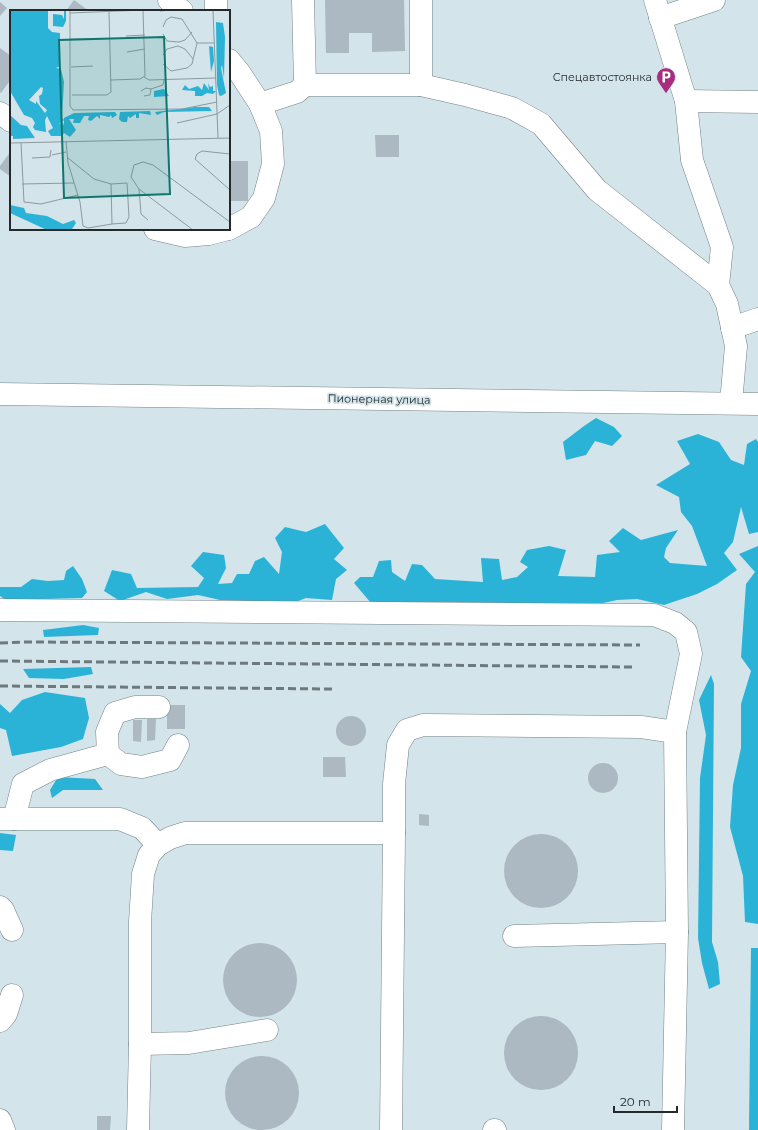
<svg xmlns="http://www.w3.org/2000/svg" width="758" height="1130" font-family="Montserrat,sans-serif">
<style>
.forest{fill:#2bb3d7}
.building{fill:#acb8c2}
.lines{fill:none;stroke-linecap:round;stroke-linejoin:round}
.minor-casing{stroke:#748388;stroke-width:23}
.minor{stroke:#fff;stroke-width:22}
.rail{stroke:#6e797d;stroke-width:3;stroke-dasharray:8 4;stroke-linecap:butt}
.labels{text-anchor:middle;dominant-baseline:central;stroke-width:3.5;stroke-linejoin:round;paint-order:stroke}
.poi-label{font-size:11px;fill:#242a2c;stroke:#d3e4ea;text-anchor:end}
.street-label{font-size:11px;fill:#242a2c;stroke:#d3e4ea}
.inset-road{fill:none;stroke:#8d9a9e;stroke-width:1}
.view{fill:#0f766e;fill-opacity:0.15;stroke:#0f766e;stroke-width:2}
.inset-edge{fill:none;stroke:#242a2c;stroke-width:2}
</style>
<rect width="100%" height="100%" fill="#d3e4ea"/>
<g class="forest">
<path d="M596,418L614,427L622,436L612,446L595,441L586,455L566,460L563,442L584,426Z"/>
<path d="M698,434L719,442L731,460L744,465L747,444L756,439L758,442V532L749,534L741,507L733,542L724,553L737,570L717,584L697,594L664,605L637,599L617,600L603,603L584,604L371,603L354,583L360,577H373L379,561L391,560L392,572L405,581L412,564L422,565L435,579L483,582L481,558L499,559L502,580L517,577L528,567L520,562L527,550L549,546L566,550L558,576L595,577L597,555L620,552L609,541L623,528L641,540L678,530L666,548L664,557L670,563L707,566L692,526L681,512L679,497L656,485L690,464L677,441Z"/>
<path d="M325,524L344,548L334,559L347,570L336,579L332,600L306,598L293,603L220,600L198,595L167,599L146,592L120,601L104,591L112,570L131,574L137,588L198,587L204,578L191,566L203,552L224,555L226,568L218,584L232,583L237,574H249L255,561L264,557L279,574L282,552L275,538L285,527L306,532Z"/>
<path d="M758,546V924L745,922L743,876L730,827L733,785L741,748V704L751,671L741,657L746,584L755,572L739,554Z"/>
<path d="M73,566L82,579L87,592L82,598L6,600L0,596V587H21L32,579L48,581L64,580L66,571Z"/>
<path d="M83,625L99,628L98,635L44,637L43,630Z"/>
<path d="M91,667L93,674L64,679L29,678L23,669Z"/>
<path d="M711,675L714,684L712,942L718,962L720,984L709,989L702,963L698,938L700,778L706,735L699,700Z"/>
<path d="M45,692L85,698L89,718L83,739L61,747L12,756L6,730L0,728V704L10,713L22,700Z"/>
<path d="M58,777L95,779L103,790H63L52,798L50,790Z"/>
<path d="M0,833L16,835L13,851L0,850Z"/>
<path d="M751,948H758V1130H749Z"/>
</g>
<g class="building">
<path d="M74,0L89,11H66Z"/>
<path d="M325,0H404L405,51L372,52V33H349V53H326Z"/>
<path d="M0,2L7,8L0,16Z"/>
<path d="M0,48L11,56V79L1,93L0,92Z"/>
<path d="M375,135H399V157H376Z"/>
<path d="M11,151V177L0,169V166Z"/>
<rect x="231" y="161" width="17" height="40"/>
<rect x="167" y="705" width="18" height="24"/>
<circle cx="351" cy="731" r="15"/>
<path d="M147,719H156L155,740L147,741Z"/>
<path d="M133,720H142L141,742L133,741Z"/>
<path d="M323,757H345L346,777H323Z"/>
<circle cx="603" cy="778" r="15"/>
<path d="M419,814L429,815V826L419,825Z"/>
<circle cx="541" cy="871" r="37"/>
<circle cx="260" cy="980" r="37"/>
<circle cx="541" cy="1053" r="37"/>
<circle cx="262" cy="1093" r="37"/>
<path d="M97,1116H111L110,1130H97Z"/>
</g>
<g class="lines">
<defs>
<g id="minor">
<path d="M169,0L182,11"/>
<path d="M216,0V11"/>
<path d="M303,0L305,85H421L465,95L512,108L541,124L597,190L718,285L727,304L736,346L731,403"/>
<path d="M421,0V85"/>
<path d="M655,0L686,101L692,160L722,247L718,285"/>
<path d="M660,18L714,0"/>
<path d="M229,60L239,72L260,104L271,131L273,164L264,198L251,217L229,229"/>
<path d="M686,101L758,102"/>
<path d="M260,104L297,92L305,85"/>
<path d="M0,113L11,121"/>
<path d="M155,229L185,236L209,234L228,229"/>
<path d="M732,328L758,319"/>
<path d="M0,394L758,404"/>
<path d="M0,610L654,615L675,623L686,632L691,654L675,732L677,932L673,1130"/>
<path d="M159,707H135L115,713L107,732L108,754L121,764L142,767L170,760L178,745"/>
<path d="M0,819H120L142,828L158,845"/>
<path d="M14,819L23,784L50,770L108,754"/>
<path d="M0,907L3,910L12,930"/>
<path d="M514,936L677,932"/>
<path d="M0,1021L6,1014L12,995"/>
<path d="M140,1044L189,1043L267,1030"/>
<path d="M0,1120L4,1130"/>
<path d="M138,1130L140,1044V922L143,874L149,855L158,845L170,838L185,833H394"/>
<path d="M391,1130L394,833V784L398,745L407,730L423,725L641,727L675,732"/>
<path d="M494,1130H495"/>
</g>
</defs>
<use href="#minor" class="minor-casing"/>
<use href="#minor" class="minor"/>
<g class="rail">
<path d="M0,643L25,642L640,645"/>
<path d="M0,661L632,667"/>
<path d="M0,686L332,689"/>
</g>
</g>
<defs>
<symbol id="parking-pin" viewBox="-11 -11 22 30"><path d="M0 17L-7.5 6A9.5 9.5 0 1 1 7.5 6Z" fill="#a72d81" stroke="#d3e4ea"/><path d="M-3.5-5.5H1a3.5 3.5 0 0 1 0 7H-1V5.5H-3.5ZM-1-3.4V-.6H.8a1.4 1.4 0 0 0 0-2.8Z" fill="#fff"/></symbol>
</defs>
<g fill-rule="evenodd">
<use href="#parking-pin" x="655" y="66" width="22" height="30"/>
</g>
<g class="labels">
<g class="poi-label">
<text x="652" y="77">Спецавтостоянка</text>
</g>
<g class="street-label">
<text transform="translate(379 399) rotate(1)">Пионерная улица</text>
</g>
</g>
<g transform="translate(10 10)">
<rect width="220" height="220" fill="#d3e4ea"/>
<path d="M0,0H38V18L42,22L50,23V56L46,58L51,59L54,72L52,108L54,110L49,114L53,113L54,116V108L64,103L105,102L107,105L102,108L101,105L99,107L90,105V109L87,106L81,111L78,110L79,106H74L70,113H63L64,109H59L66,120L60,127L54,123L52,126H41L38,121L43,118L37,106L35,110L36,122L25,120L23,117L25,113L22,108L14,105L0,81ZM31,77L33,78L32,84L29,86L30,94L37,100L35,103L26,91V94L19,90ZM54,1H56V11L53,17L43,16V4L52,5L54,9ZM206,12L213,13L215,27L214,68L212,55L211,58L216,83L211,86L209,85L207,75ZM199,36L203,37L204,51L201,62ZM194,73L199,80L198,73L200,77L203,76V81H206L203,84L197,83L192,86H185V81L172,80L175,75L179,79L188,76L192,80ZM154,79L159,86L144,87V81ZM185,97H199L202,101L154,102L147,105L145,102ZM140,101L141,105L129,103V108H126V104L120,108L118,106L117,112H112L109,109L110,102ZM0,105L11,115L17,116L25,128L3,129V126H0ZM0,195L14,198L16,203L37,206L53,214L64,210L66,213L62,219L68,220H37L0,203Z" fill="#2bb3d7" fill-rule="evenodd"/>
<path class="inset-road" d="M60,0V96L63,100L172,99L207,92M203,0L208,128M150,1L163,0M60,3L133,0M153,17L156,10L161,7L172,9L187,33L182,54L177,58L161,61L153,54M153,24L157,31L169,32L175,30L182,22M116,26L135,25M60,29H85M187,33H204M117,42L135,39M153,45L157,39L168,36L175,39L183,49M61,57L83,56M134,67L139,70L206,68M101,70L130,69L135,66L133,0M141,79L153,75L154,70M131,81L136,78L141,79L140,85L134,86M62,85H97L101,82L99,2M167,113L207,104L220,95M56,131L58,153L70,192L73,216L78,218L102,214M0,133L220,128M11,133L14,192L31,194L68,185M220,144L192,141L187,144L185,149L220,180M42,145L56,142M22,148L40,147L41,140M58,148L84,169L101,174L102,214L116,213L119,207L117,173L101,174M12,174L64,173M129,179L131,204L138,210M183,220L129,179L121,167L124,155L133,152L143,155L220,212"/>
<path class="view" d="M154,27L160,184L54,188L49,30Z"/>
<rect width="220" height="220" class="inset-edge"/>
</g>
<path d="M614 1106v6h63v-6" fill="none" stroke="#242a2c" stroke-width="2"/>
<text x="620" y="1106" font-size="12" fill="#242a2c" stroke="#d3e4ea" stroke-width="3" paint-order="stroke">20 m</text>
</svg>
